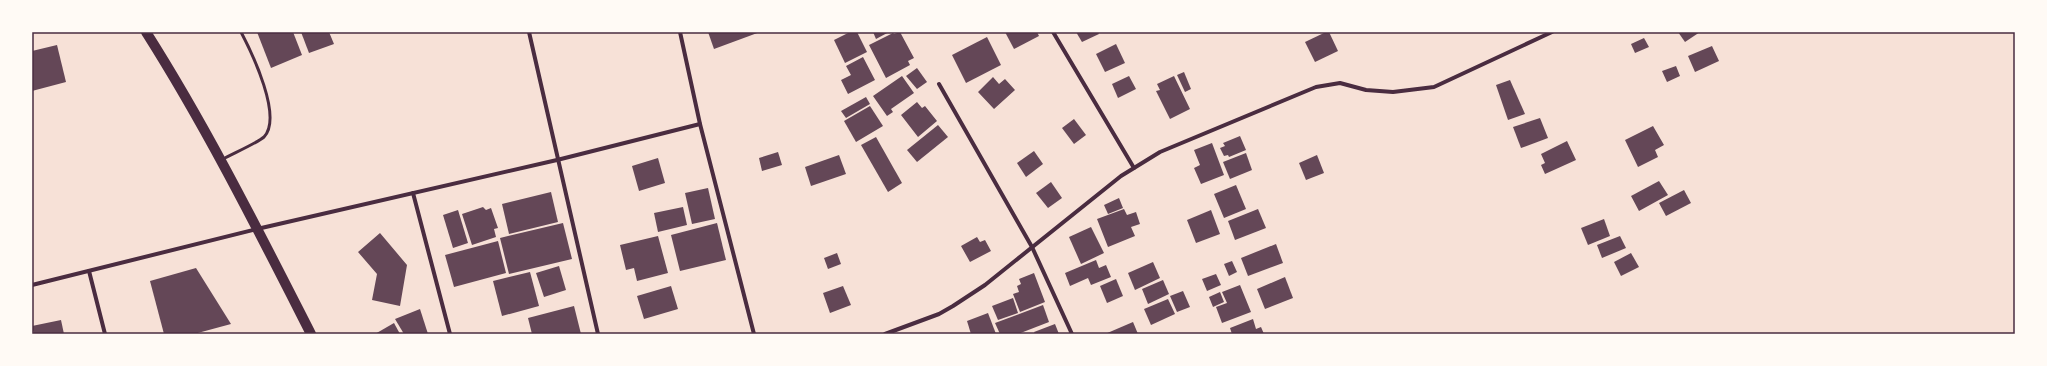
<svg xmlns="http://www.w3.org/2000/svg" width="2047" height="366" font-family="'Archivo Narrow',sans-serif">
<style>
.building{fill:#644757}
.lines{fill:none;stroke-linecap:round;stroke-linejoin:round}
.service{stroke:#4a2c40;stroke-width:3}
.minor{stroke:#4a2c40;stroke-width:4}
.primary{stroke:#4a2c40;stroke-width:10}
.neatline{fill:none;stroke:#4a2c40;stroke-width:1.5}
</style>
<rect width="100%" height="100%" fill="#f7e1d7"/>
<g class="building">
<path d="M257,32H293L302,55L271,68Z"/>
<path d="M301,32H329L334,44L309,53Z"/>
<path d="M708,32H760L714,49Z"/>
<path d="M850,32H857L867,52L845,63L834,40Z"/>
<path d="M873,32H889L876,39Z"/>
<path d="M900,32L914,58L908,61L910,65L886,78L869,45L893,33L894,34Z"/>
<path d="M1005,32H1037L1039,36L1014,49Z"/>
<path d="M1076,32H1098L1099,34L1082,42Z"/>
<path d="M1326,32H1329L1338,51L1315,62L1305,42Z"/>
<path d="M1678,32H1700L1685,42Z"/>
<path d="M987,37L1001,65L966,83L952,55Z"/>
<path d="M1644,38L1649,47L1635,53L1631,44Z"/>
<path d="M1116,44L1125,63L1105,72L1096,54Z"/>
<path d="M57,45L66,82L32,91V51Z"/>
<path d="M1712,46L1719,61L1695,72L1688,56Z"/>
<path d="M863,57L875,80L848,94L841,80L851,75L846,66Z"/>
<path d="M1676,66L1680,76L1667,82L1662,71Z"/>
<path d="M917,68L927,82L917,89L906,76Z"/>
<path d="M1184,72L1191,89L1185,92L1177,75Z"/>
<path d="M902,76L914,93L891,109L893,112L887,116L873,96Z"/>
<path d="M1129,76L1136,89L1118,98L1112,84Z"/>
<path d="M1174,76L1190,109L1170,119L1156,91L1160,90L1157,84Z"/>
<path d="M993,77L999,84L1005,79L1015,90L994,109L978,92Z"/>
<path d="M1510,80L1525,114L1508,120L1496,85Z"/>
<path d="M866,97L870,104L846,118L841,111Z"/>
<path d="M917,102L922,108L925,106L937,121L918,137L901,115Z"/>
<path d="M870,106L883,126L856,142L844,121Z"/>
<path d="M1540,118L1548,138L1521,148L1513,127Z"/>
<path d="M1074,119L1086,135L1074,144L1062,128Z"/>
<path d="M938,125L948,137L917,162L907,150Z"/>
<path d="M1653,126L1664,145L1655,150L1658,157L1638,167L1625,140Z"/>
<path d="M1240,136L1246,150L1229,157L1228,155L1224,156L1220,148L1225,146L1223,143Z"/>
<path d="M876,137L902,183L888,192L861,145Z"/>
<path d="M1567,141L1576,160L1545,174L1541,165L1545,163L1541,154Z"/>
<path d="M1212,143L1224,175L1201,184L1194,168L1200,165L1194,150Z"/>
<path d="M1034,151L1043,164L1026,177L1017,163Z"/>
<path d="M778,152L782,165L762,171L759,158Z"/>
<path d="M1246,153L1252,170L1230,179L1223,162Z"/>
<path d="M839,155L846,174L811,186L805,167Z"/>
<path d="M1317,155L1324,173L1306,180L1299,163Z"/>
<path d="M658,158L665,183L639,191L632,166Z"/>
<path d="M1659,181L1668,195L1639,211L1631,196Z"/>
<path d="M1051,182L1062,198L1048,208L1036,193Z"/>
<path d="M1236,185L1246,209L1224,218L1214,194Z"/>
<path d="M708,188L715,219L692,224L685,193Z"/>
<path d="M1684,190L1691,203L1666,216L1659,203Z"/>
<path d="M551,192L558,222L509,234L502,204Z"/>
<path d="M1119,198L1123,208L1108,214L1104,205Z"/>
<path d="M483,207L486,210L491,208L498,228L494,229L496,237L472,245L462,214Z"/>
<path d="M683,207L687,225L658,232L654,213Z"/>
<path d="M1124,209L1127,215L1136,212L1140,224L1131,227L1135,236L1108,247L1097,219Z"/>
<path d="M1258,209L1266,228L1235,240L1228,221Z"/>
<path d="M458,210L468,243L453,248L443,215Z"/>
<path d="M1211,210L1220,234L1196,243L1187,220Z"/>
<path d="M1604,219L1610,236L1588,245L1581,228Z"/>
<path d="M563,223L572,259L509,274L500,238Z"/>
<path d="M717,223L726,260L680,271L671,235Z"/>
<path d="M1091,227L1104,253L1081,264L1069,237Z"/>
<path d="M380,233L407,265L400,306L372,300L377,274L358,252Z"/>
<path d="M658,236L668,273L637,281L634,268L626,270L620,245Z"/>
<path d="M1620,236L1626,248L1602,258L1597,245Z"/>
<path d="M977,237L980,242L985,240L991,251L970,262L961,246Z"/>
<path d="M498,241L506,273L454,287L445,255Z"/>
<path d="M1276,244L1283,263L1248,276L1241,258Z"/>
<path d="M837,253L841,264L828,269L824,258Z"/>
<path d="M1631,253L1639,267L1621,276L1614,262Z"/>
<path d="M1096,260L1099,268L1106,265L1111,277L1091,285L1088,278L1070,286L1065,273Z"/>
<path d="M1232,261L1237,272L1229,276L1224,264Z"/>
<path d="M1153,262L1160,278L1135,290L1128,273Z"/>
<path d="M559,266L566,290L544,297L536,273Z"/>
<path d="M196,268L231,324L194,334H164L150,281Z"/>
<path d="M530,272L539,306L502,316L493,281Z"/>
<path d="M1034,273L1045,302L1020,312L1013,294L1019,292L1017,286L1021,284L1019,279Z"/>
<path d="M1216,274L1221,285L1207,291L1202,279Z"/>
<path d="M1285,277L1293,298L1265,309L1257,289Z"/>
<path d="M1116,279L1123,296L1107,303L1100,286Z"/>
<path d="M1163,280L1169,294L1148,304L1142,289Z"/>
<path d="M1240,285L1251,312L1222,323L1216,307L1227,303L1222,292Z"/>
<path d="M671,286L678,309L644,319L637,296Z"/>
<path d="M843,286L851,305L830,313L823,293Z"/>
<path d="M1183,291L1190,307L1177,312L1170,296Z"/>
<path d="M1220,292L1224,302L1213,307L1209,297Z"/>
<path d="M1013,298L1018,313L998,320L992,306Z"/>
<path d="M1168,299L1175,314L1151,325L1144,309Z"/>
<path d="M1043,305L1049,322L1018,334H1000L995,323Z"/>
<path d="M574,306L581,334H532L528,318Z"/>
<path d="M420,309L428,334H404L395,319Z"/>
<path d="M988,313L996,334H971L967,321Z"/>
<path d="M1253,319L1256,329L1261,327L1264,334H1232L1230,328Z"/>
<path d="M61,320L64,334H34L32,326Z"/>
<path d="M1133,322L1138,334H1105Z"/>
<path d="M394,323L400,334H375Z"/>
<path d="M1055,324L1059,334H1035L1034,332Z"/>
</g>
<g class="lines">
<path class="service" d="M223,159C232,154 257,143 264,137C283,117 252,53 241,32"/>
<g class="minor">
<path d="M529,32L598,334"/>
<path d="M680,32L700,124L754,334"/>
<path d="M1053,32L1134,168"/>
<path d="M939,84L1032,247L1072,334"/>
<path d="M413,193L450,334"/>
<path d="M89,271L105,334"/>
<path d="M32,285L257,229L557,160L700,124"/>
<path d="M885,334L939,314L953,306L985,285L1121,176L1160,152L1316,87L1340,83L1366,90L1393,92L1434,87L1552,32"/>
</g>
<path class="primary" d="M146,32C207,128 259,232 311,334"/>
</g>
<rect width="2047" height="366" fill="none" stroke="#fffaf5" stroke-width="66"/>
<rect x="33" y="33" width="1981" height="300" class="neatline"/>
</svg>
